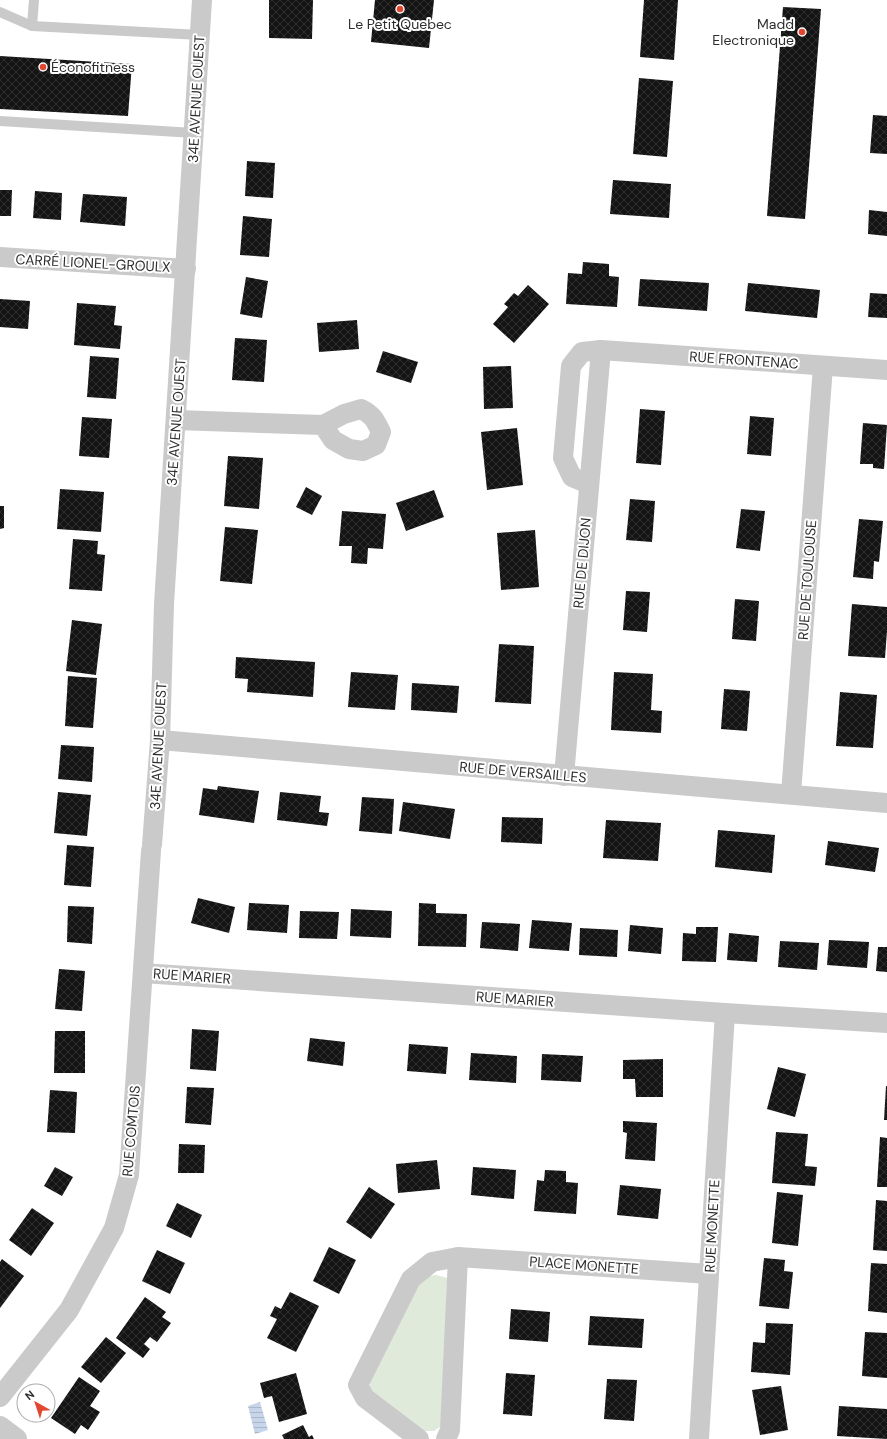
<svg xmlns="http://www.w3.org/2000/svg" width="887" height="1439" font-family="'DM Sans',sans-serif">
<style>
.green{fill:#dfeada}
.water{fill:url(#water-rules)}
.building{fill:url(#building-cross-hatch)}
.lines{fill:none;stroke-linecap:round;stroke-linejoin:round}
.service{stroke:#cacaca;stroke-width:10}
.minor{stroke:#cacaca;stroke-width:20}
.tertiary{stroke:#cacaca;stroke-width:22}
.poi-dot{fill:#e14731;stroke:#fff;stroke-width:1.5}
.labels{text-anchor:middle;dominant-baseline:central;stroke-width:4;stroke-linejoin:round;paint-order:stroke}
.poi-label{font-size:14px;fill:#2d2d2d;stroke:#fff}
.street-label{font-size:14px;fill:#2d2d2d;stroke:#fff}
</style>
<defs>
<pattern id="water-rules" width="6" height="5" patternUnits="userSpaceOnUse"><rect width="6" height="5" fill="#c6d5ea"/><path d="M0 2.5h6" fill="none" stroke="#aab7c9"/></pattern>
<pattern id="building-cross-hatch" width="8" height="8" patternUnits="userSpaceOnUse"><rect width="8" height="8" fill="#141414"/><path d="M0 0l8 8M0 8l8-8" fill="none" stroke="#2e2e2e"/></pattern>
</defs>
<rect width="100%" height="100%" fill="#fff"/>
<path class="green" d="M436,1275L447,1278L443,1425L434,1431H424L375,1395L370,1388V1380L417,1283L428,1276Z"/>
<path class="water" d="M260,1402L268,1430L255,1434L248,1406Z"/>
<g class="building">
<path d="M269,0H313L312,39L269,38Z"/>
<path d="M375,0H434L429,48L371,42Z"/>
<path d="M644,0H678L674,60L640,57Z"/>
<path d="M783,7L821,9L805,219L767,216Z"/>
<path d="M0,56L132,64L128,116L0,109Z"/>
<path d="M639,78L673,81L667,157L633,154Z"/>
<path d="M873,115L887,116V154L870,153Z"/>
<path d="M247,161L275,163L273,198L245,196Z"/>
<path d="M613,180L671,184L669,218L610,214Z"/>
<path d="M0,190H12L11,216H0Z"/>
<path d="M35,191L62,193L61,220L33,218Z"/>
<path d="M83,194L127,197L125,226L80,222Z"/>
<path d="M869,210L887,212V236L868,234Z"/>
<path d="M243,216L272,219L269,257L240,255Z"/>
<path d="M583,262L609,264V276L619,277L617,307L566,304L568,273L582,274Z"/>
<path d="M246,277L268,281L262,318L240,314Z"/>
<path d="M640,279L709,283L707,311L638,306Z"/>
<path d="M748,283L820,290L817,318L745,311Z"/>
<path d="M528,285L549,304L514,343L493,324L508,307L504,304L514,293L518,296Z"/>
<path d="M870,293L887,294V318L868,317Z"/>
<path d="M0,299L30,301L28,329L0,327Z"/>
<path d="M77,303L116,306L114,325L122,326L120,349L74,345Z"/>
<path d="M357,320L359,349L319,352L317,323Z"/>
<path d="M235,338L267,340L264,382L232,380Z"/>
<path d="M383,351L418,362L411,383L376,372Z"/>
<path d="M90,356L119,358L116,399L87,397Z"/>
<path d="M511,366L513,408L484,409L483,367Z"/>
<path d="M640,409L665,411L661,465L636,463Z"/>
<path d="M750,416L774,418L771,456L747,454Z"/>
<path d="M82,417L112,419L109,458L79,456Z"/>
<path d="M863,423L887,425L884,469L873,468V464H860Z"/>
<path d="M517,428L523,485L487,490L481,432Z"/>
<path d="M228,456L263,458L259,509L224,506Z"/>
<path d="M306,487L322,496L312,515L296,507Z"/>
<path d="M60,489L104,492L101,532L57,529Z"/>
<path d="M434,490L444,517L406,531L396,503Z"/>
<path d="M630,499L655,501L652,542L626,540Z"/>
<path d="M0,506H4V528L0,529Z"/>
<path d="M741,509L765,511L760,551L736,548Z"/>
<path d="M342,511L386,514L383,549L368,548L367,564L351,563L352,546H339Z"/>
<path d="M859,519L883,521L879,562L874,561L873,579L853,577Z"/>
<path d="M225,527L258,530L252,584L220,581Z"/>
<path d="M535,530L539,587L501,590L497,533Z"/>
<path d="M73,539L98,541L97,554L105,555L102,591L69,589Z"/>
<path d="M626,591L650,592L647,632L623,630Z"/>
<path d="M735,599L759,601L756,641L732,639Z"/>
<path d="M852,604L887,607V631L885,658L848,656Z"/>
<path d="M72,620L102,624L96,675L66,671Z"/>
<path d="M499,644L534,646L531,704L495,702Z"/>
<path d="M236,657L315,662L313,697L247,692L248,679L235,678Z"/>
<path d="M351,672L398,675L395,710L348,707Z"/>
<path d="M614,672L653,674L651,710L662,711L661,733L611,730Z"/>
<path d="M68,676L97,678L93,728L65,726Z"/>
<path d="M412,683L459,686L457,713L411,710Z"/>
<path d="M724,689L750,691L747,731L721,729Z"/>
<path d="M840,692L877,695L873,748L836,746Z"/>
<path d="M61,745L94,747L92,782L58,779Z"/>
<path d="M218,786L259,791L254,823L199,815L203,788L217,790Z"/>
<path d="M58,792L91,795L87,836L54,833Z"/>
<path d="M280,792L321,796L319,812L329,813L327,826L277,820Z"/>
<path d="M362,797L394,799L392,834L359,831Z"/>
<path d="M403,802L455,809L450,839L399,831Z"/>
<path d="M502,817L543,818L542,844L501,842Z"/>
<path d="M606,820L661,823L658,861L603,858Z"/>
<path d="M718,830L775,835L772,873L715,867Z"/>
<path d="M828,841L879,848L875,872L825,865Z"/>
<path d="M67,845L94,847L91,887L64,885Z"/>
<path d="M198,898L235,907L229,933L191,923Z"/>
<path d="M249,903L289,905L287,933L247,930Z"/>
<path d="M419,903L436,904V913L467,914L466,947L418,946Z"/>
<path d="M68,906L94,907L92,944L67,942Z"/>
<path d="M351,909L392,911L391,938L350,936Z"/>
<path d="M300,911L339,912L337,939L299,938Z"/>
<path d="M532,920L572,923L569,951L529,948Z"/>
<path d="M482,922L520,924L518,951L480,948Z"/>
<path d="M630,925L663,928L661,954L628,951Z"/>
<path d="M696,927H718L716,962L682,961L683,933L696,934Z"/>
<path d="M580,928L618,930L617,957L579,955Z"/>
<path d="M729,933L759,936L757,962L727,960Z"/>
<path d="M829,940L869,942L867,968L827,965Z"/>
<path d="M780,941L819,943L817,970L778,967Z"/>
<path d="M878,947H887V972L876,971Z"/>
<path d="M59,969L85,971L82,1011L55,1009Z"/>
<path d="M192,1029L219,1031L216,1071L190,1069Z"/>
<path d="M55,1031H85V1073H54Z"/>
<path d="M310,1038L345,1042L343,1066L307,1061Z"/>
<path d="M409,1044L448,1047L446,1074L407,1071Z"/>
<path d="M471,1053L517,1056L516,1083L469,1080Z"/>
<path d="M542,1054L583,1056L581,1082L541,1080Z"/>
<path d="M663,1059V1097H636L635,1079H623V1060Z"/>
<path d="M778,1067L806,1074L795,1117L767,1109Z"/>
<path d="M886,1086H887V1120H884Z"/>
<path d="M187,1087L214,1088L211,1125L185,1123Z"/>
<path d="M50,1090L77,1092L75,1133L47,1132Z"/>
<path d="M623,1121L657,1123L655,1161L625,1159L627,1133L623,1132Z"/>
<path d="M776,1132L808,1134L805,1166L817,1167L815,1186L772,1183Z"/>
<path d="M880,1137L887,1138V1187H877Z"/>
<path d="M179,1144L205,1145L204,1173H178Z"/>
<path d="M437,1160L440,1189L398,1193L396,1164Z"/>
<path d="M55,1167L73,1177L62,1196L44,1186Z"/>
<path d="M473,1167L516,1170L514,1199L471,1195Z"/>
<path d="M545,1170L566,1171V1182L578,1183L576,1214L534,1211L537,1180L544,1181Z"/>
<path d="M620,1185L661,1189L658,1219L617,1215Z"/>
<path d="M369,1187L395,1204L371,1239L346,1222Z"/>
<path d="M777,1192L803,1195L798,1246L772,1243Z"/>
<path d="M876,1200L887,1201V1251L873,1250Z"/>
<path d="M177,1203L202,1215L191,1238L166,1226Z"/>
<path d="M32,1208L54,1223L31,1256L9,1240Z"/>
<path d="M329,1247L356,1260L339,1294L313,1281Z"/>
<path d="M157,1250L185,1263L170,1294L142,1281Z"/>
<path d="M764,1258L785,1260L784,1271L793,1272L789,1309L759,1306Z"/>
<path d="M2,1259L24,1276L0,1308V1262Z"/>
<path d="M871,1263L887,1264V1313L868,1311Z"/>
<path d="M290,1292L319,1306L296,1352L267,1338L277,1319L270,1316L275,1306L281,1309Z"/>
<path d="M145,1297L166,1312L162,1317L171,1323L157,1342L150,1337L144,1344L150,1349L143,1358L116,1338Z"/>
<path d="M511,1309L550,1312L548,1342L509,1339Z"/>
<path d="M590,1316L644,1319L642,1348L588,1345Z"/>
<path d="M766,1323L793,1324L790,1375L751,1372L753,1342L765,1343Z"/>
<path d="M865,1332L887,1333V1378L862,1376Z"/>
<path d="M106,1337L126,1353L101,1383L81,1367Z"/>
<path d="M296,1373L307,1414L279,1422L272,1396L264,1398L260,1383Z"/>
<path d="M506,1373L535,1375L532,1416L503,1414Z"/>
<path d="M79,1377L100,1391L90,1406L100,1412L88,1430L81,1425L75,1434L51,1418Z"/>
<path d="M607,1379L637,1380L634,1421L604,1419Z"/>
<path d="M781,1386L788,1430L760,1435L752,1390Z"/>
<path d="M839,1406L887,1409V1439L837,1436Z"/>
<path d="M303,1425L309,1437L312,1435L314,1439H284L282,1435Z"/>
</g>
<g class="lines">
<g class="service">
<path d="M0,12L32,26L200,35"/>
<path d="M32,26L34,0"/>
<path d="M0,121L194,133"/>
</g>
<g class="minor">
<path d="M0,257L186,269"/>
<path d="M176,420L323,425L344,414L361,409C373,415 375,420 381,432L376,445L363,451L349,449L333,440L323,425"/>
<path d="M589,484L572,477L563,458L571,366L582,352L601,350L887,370"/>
<path d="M160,740L887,803"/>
<path d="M564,776L601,350"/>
<path d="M791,794L823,366"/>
<path d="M152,845L160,740L164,604L202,0"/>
<path d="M143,973L725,1013L887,1023"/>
<path d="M0,1397L69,1310L114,1228L129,1175L151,851"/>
<path d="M419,1439L365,1398L358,1385L411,1279L432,1262L458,1257L709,1274"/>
<path d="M446,1439L450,1430L458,1257"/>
<path d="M699,1439L725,1013"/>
</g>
<path class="tertiary" d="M0,1427L16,1439"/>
</g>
<g class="poi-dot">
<circle cx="400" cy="9" r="4"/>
<circle cx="802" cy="32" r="4"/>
<circle cx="43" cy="67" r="4"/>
</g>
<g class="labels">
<g class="poi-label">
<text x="400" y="24">Le Petit Quebec</text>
<text x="794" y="24" text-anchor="end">Madd<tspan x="794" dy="16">Electronique</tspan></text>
<text x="51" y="67" text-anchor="start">Éconofitness</text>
</g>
<g class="street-label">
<text transform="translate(196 99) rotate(-87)">34E AVENUE OUEST</text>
<text transform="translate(93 263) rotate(3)">CARRÉ LIONEL-GROULX</text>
<text transform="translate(744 360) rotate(4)">RUE FRONTENAC</text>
<text transform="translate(176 422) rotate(-86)">34E AVENUE OUEST</text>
<text transform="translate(582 563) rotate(-85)">RUE DE DIJON</text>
<text transform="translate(807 580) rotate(-86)">RUE DE TOULOUSE</text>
<text transform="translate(158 746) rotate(-87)">34E AVENUE OUEST</text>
<text transform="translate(523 772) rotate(5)">RUE DE VERSAILLES</text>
<text transform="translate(192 976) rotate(4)">RUE MARIER</text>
<text transform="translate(515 999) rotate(4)">RUE MARIER</text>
<text transform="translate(131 1131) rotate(-85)">RUE COMTOIS</text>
<text transform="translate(712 1226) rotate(-87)">RUE MONETTE</text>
<text transform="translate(584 1265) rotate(4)">PLACE MONETTE</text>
</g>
</g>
<g transform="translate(36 1403) rotate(321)"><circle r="19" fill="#ffffff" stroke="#ababab"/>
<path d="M0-3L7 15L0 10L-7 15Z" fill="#e14731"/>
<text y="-6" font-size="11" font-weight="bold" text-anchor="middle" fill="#2d2d2d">N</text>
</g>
</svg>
